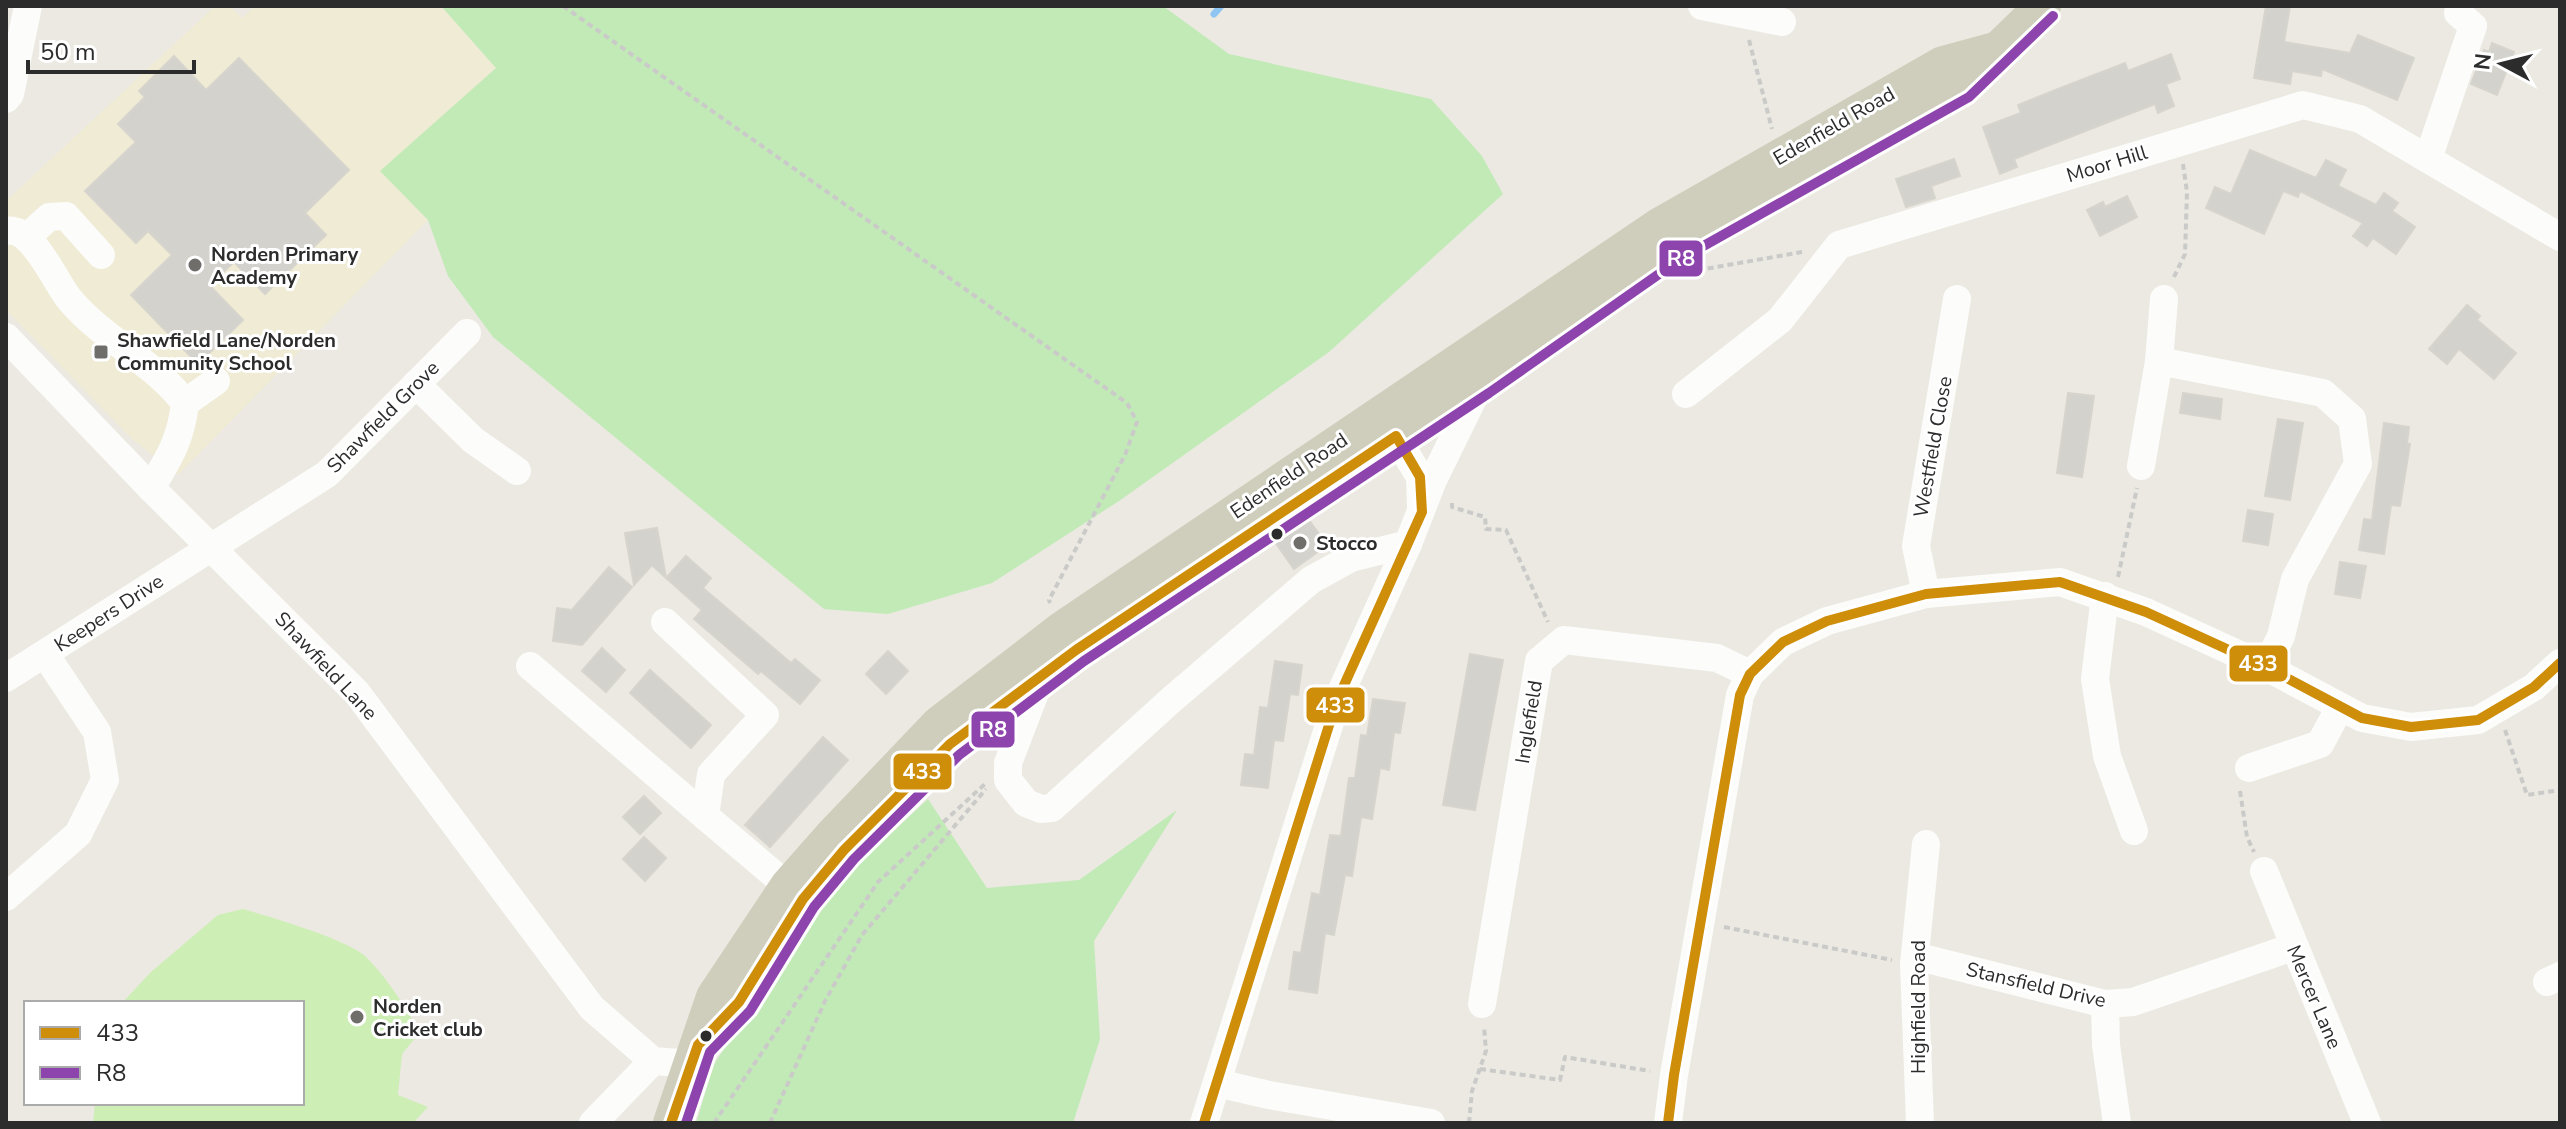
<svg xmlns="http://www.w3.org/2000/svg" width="2566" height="1129" font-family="'Nunito Sans',sans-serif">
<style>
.education{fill:#efebd5}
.green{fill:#c2eab7}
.pitch{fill:#cdeeb4}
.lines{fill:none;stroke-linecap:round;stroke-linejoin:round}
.stream{stroke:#8fc5f2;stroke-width:7}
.building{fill:#d4d2cc;stroke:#d6d4cd;stroke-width:2}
.path{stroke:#cacac9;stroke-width:4;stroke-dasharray:6 4;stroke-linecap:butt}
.minor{stroke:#fcfcfa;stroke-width:28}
.major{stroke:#cfcebc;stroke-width:36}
.bus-1-casing{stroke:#fff;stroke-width:16}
.bus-2-casing{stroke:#fff;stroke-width:16}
.bus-1{stroke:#ce8e09;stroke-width:10}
.bus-2{stroke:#8e44ad;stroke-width:10}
.poi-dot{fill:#6f6e6b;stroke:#fff;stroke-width:3}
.bus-dot{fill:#2c2c2c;stroke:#fff;stroke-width:3}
.labels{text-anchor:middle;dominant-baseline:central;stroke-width:6;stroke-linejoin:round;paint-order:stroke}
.street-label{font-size:20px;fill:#2c2c2c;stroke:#fff}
.poi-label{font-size:20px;font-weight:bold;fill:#2c2c2c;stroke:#fff;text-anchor:start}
.line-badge{stroke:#fff;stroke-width:3}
.badge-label{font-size:22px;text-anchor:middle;font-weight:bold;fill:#fff}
</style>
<rect width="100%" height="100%" fill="#ebe9e1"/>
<path class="education" d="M215,6H230L242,18L255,6H441L497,68L381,171L428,220L178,475L133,440L6,310V201Z"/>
<g class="green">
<path d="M441,6H1163L1229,54L1431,99L1482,156L1503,194L1329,352L1119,501L992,583L888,614L824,609L493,337L448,276L428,220L380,171L496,68Z"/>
<path d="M928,799L987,888L1079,880L1177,810L1094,941L1100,1039L1073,1123H696L714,1064L830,890Z"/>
</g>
<path class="pitch" d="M243,909C270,917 346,939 365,956C387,977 404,1006 420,1032L402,1054L398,1095L428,1107L413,1123H93L95,1103H302V1003H122L151,972L218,915Z"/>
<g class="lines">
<path class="stream" d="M1214,14L1221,6"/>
</g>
<g class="building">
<path d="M2266,6H2290L2284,42L2350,53L2358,35L2414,58L2397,100L2322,69L2321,76L2292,71L2290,84L2254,78Z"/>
<path d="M2492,43L2514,52L2497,95L2471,84L2484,50L2489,52Z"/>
<path d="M2171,54L2180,79L2166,84L2174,106L2158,113L2155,104L2116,119L2014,159L2017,167L2000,174L1983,127L2021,113L2018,105L2058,89L2125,63L2128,71Z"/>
<path d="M174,56L206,90L239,58L349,170L305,213L326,235L265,294L234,262L209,285L243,320L198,364L131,295L172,255L148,231L136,243L85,191L136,142L118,124L145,97L139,91Z"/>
<path d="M2250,150L2316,178L2326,160L2346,170L2338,186L2376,205L2384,193L2398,203L2392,211L2415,227L2396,254L2373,238L2367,246L2353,236L2363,223L2300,191L2298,197L2283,191L2264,234L2206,208L2215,187L2231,194Z"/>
<path d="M1954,159L1960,176L1931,186L1935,198L1906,207L1896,179Z"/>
<path d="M2127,196L2137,217L2100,236L2087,210L2103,202L2105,207Z"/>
<path d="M2467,305L2480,316L2477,320L2516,353L2494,379L2459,349L2447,364L2429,349Z"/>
<path d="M2068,393L2094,396L2082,477L2057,473Z"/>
<path d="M2183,393L2222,399L2220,419L2180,413Z"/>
<path d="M2278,419L2303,423L2290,500L2265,496Z"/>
<path d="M2384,423L2409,427L2407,443L2410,444L2400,506L2391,505L2384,554L2359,550L2364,519L2372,520Z"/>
<path d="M2248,510L2273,514L2268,545L2243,541Z"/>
<path d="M1309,520L1327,545L1294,569L1275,542Z"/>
<path d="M657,528L666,578L652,565L634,585L625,533Z"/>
<path d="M686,556L711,578L703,588L791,663L795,659L820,680L800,704L761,671L758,674L694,619L702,610L666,578Z"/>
<path d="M2340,562L2366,566L2360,598L2335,594Z"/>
<path d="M609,567L632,587L582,645L553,641L557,608L572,610Z"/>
<path d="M602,648L625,670L606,692L582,671Z"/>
<path d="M888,651L908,671L886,694L866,674Z"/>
<path d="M1470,654L1503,660L1475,810L1443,805Z"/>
<path d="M1275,661L1302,665L1298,695L1290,694L1283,741L1274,740L1268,788L1241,785L1245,754L1254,755L1260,707L1268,708Z"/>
<path d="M650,670L711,725L691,748L630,693Z"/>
<path d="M1373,699L1405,703L1400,733L1394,732L1389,770L1380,768L1372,819L1361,817L1352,876L1345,875L1334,935L1325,933L1317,993L1289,989L1294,952L1301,953L1312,893L1320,895L1330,835L1341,836L1349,778H1355L1361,735L1367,736Z"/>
<path d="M823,737L848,760L770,847L745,825Z"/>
<path d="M644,796L661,813L640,834L623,817Z"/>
<path d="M644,837L666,858L645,881L623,859Z"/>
</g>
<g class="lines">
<g class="path">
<path d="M563,6L1127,403L1137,422L1125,455L1049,600L1050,603"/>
<path d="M1749,40L1772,129"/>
<path d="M1688,272L1802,252"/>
<path d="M2174,277L2185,254L2187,192L2183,164"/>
<path d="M1452,503V507L1485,517L1486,529L1506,530L1548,622"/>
<path d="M2118,577L2137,488"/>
<path d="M2505,730L2527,795L2560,790"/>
<path d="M2240,791L2247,837L2254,852"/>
<path d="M1724,927L1892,960"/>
<path d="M1480,1069L1560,1080L1565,1057L1650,1071"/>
<path d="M714,1123L878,882L986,783"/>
<path d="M770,1123L825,1001L862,935L986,789"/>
<path d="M1469,1123L1472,1091L1486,1051L1484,1026"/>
</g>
<g class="minor">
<path d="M1702,6L1782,22"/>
<path d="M6,99L10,94L28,6"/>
<path d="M2428,159L2473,26L2458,13"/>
<path d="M6,231C33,225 55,283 70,300C104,340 154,362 185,403C181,440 169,458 151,488"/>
<path d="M27,237L49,217L66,216L101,255"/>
<path d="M6,337L151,488L357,693L592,1008L653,1061L693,1064"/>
<path d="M2159,361L2323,393L2352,419L2358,464L2295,579L2281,636L2266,667"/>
<path d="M416,384L473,440L517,471"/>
<path d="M1686,394L1780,320L1839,245L2303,105L2360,119L2560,237"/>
<path d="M185,403L216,381"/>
<path d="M1387,422L1420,477L1421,507"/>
<path d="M2141,466L2159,361L2164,299"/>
<path d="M1926,594L1916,546L1957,299"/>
<path d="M2105,596L2095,679L2107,756L2134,831"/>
<path d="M665,622L765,715L711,774L705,816L803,899"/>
<path d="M530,666L705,816"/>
<path d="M1041,677L1008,763V780L1026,803L1041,809L1052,808L1170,701L1311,580L1351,558L1408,544"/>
<path d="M6,678L327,474L467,333"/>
<path d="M2249,768L2320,744L2340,707"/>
<path d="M2264,871L2367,1123"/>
<path d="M6,897L78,834L105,780L97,732L45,654"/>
<path d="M1915,956L2105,1004L2133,1002L2293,947"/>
<path d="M2547,982L2560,976"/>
<path d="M1482,1004L1539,661L1564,640L1717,658L1750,674"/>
<path d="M2105,1004L2106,1045L2117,1123"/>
<path d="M1217,1083L1269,1095L1431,1123"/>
<path d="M593,1123L653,1061"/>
<path d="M1204,1123L1336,703L1408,544L1433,480L1481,382"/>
<path d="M1668,1123L1674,1075L1740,695L1750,674L1783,642L1827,621L1926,594L2060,582L2146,612L2266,667L2362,718L2411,727L2478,720L2534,687L2560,663"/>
<path d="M1920,1123L1914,964L1926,844"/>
</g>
<g class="major">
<path d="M1174,584L1481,381L1675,246L1961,85L2043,6"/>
<path d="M671,1123L714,997L788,886L833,835L939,724L1061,630L1659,226L1943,64L2002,48"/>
</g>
<defs>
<g id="bus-1">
<path d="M671,1123L698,1045L739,1002L803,899L844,850L950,744L1076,650L1396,436L1420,477L1422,512L1336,703L1204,1123"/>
<path d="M1668,1123L1674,1075L1740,695L1750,674L1783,642L1827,621L1926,594L2060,582L2146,612L2266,667L2362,718L2411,727L2478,720L2534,687L2560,663"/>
</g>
<path id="bus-2" d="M686,1123L710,1052L750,1011L814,907L854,859L959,755L1084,661L1489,393L1682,258L1969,97L2053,16"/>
</defs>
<use href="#bus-1" class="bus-1-casing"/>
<use href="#bus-2" class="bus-2-casing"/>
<use href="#bus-1" class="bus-1"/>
<use href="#bus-2" class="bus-2"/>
</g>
<g class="poi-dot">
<circle cx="195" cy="265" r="8"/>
<rect x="93" y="344" width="16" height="16" rx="4"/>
<circle cx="1300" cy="543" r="8"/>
<circle cx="357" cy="1017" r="8"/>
</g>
<g class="bus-dot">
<circle cx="1277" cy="534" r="7"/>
<circle cx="706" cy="1036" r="7"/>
</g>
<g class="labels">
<g class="street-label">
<text transform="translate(1834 126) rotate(-30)">Edenfield Road</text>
<text transform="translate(2107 164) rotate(-17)">Moor Hill</text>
<text transform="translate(383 417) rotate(-45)">Shawfield Grove</text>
<text transform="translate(1933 447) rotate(-80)">Westfield Close</text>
<text transform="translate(1289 476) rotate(-34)">Edenfield Road</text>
<text transform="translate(109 613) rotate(-33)">Keepers Drive</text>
<text transform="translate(326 666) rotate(47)">Shawfield Lane</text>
<text transform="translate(1529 722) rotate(-81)">Inglefield</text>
<text transform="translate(2036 985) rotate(13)">Stansfield Drive</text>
<text transform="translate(2314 997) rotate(67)">Mercer Lane</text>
<text transform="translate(1918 1007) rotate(-90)">Highfield Road</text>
</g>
<g class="poi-label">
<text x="211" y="254">Norden Primary<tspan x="211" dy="23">Academy</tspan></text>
<text x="117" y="340">Shawfield Lane/Norden<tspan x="117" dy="23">Community School</tspan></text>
<text x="1316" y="543">Stocco</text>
<text x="373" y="1006">Norden<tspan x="373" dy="23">Cricket club</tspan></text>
</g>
</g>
<g class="line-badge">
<rect x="1658" y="239" width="46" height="39" rx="8" fill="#8e44ad"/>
<rect x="2228" y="644" width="61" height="39" rx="8" fill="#ce8e09"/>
<rect x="1305" y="686" width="61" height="38" rx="8" fill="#ce8e09"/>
<rect x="970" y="710" width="46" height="39" rx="8" fill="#8e44ad"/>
<rect x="892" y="752" width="61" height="39" rx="8" fill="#ce8e09"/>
</g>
<g class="badge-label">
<text x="1681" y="266">R8</text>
<text x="2258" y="671">433</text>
<text x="1335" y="713">433</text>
<text x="993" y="737">R8</text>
<text x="922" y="779">433</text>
</g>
<rect width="2566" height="1129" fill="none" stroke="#2c2c2c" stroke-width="16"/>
<rect x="24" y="1001" width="280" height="104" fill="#ffffff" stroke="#ababab" stroke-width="2"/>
<rect x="40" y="1027" width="40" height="12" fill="#ce8e09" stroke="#ababab" stroke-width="2"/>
<text x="96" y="1041" font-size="24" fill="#2c2c2c">433</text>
<rect x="40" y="1067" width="40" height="12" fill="#8e44ad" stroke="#ababab" stroke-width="2"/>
<text x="96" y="1081" font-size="24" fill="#2c2c2c">R8</text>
<g transform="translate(2502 64) rotate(277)" stroke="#ffffff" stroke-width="6" paint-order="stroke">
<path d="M0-6L14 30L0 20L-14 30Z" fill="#2c2c2c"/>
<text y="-12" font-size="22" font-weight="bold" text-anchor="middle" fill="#2c2c2c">N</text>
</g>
<path d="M28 60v12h166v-12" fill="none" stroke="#2c2c2c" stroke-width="4"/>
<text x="40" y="60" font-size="24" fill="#2c2c2c" stroke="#ffffff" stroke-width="6" paint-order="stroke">50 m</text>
</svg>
